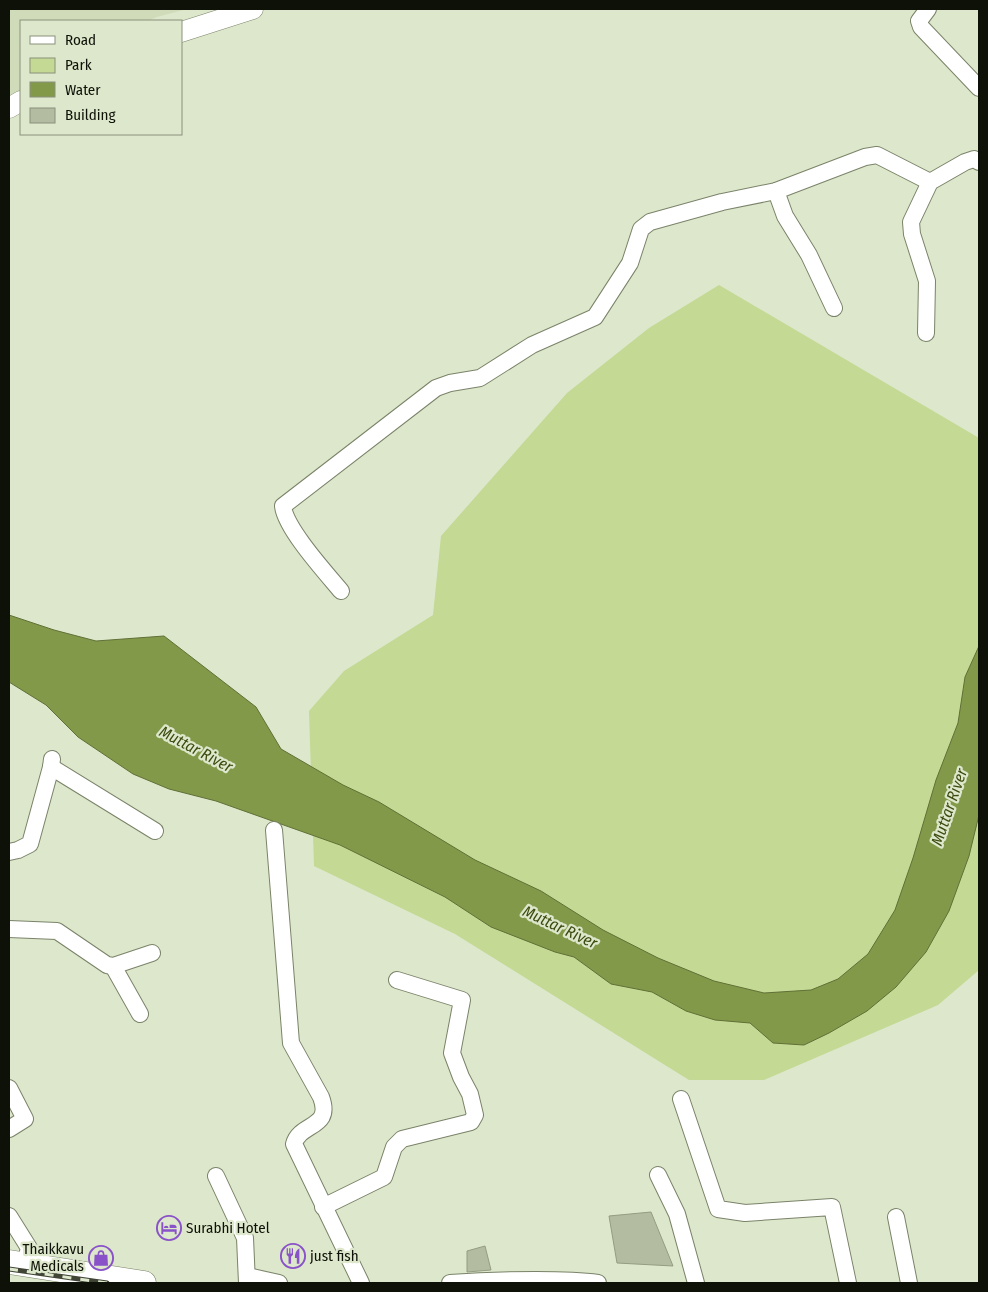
<svg xmlns="http://www.w3.org/2000/svg" width="988" height="1292" font-family="'Fira Sans Condensed',sans-serif">
<style>
.built{fill:#d0dcb9}
.green{fill:#c4d993}
.water{fill:#83994a;stroke:#607036}
.building{fill:#b3bca1;stroke:#949c82}
.lines{fill:none;stroke-linecap:round;stroke-linejoin:round}
.minor-casing{stroke:#7a8369;stroke-width:18}
.major-casing{stroke:#7a8369;stroke-width:21}
.highway-casing{stroke:#7a8369;stroke-width:25}
.minor{stroke:#fff;stroke-width:16}
.major{stroke:#fff;stroke-width:20}
.highway{stroke:#fff;stroke-width:24}
.rail-casing{stroke:#404536;stroke-width:5}
.rail{stroke:#dde7cb;stroke-width:3;stroke-dasharray:9;stroke-linecap:butt}
.labels{text-anchor:middle;dominant-baseline:central;stroke-width:4.5;stroke-linejoin:round;paint-order:stroke}
.poi-label{font-size:15px;fill:#0e1107;stroke:#dde7cb;text-anchor:start}
.water-label{font-size:16px;font-style:italic;fill:#3d4b10;stroke:#dde7cb}
</style>
<rect width="100%" height="100%" fill="#dde7cb"/>
<path class="built" d="M9,9H187L157,17L147,21H21V90L9,97Z"/>
<path class="green" d="M719,285L979,438V970L938,1005L764,1080H689L455,934L314,866L309,711L344,671L433,615L441,536L567,393L649,328Z"/>
<path class="water" d="M9,615L54,630L96,641L164,636L256,707L281,749L343,785L379,802L475,860L541,891L603,930L658,958L714,981L764,993L811,990L838,979L868,954L895,910L913,858L936,780L958,723L965,677L979,646V815L969,856L949,911L926,952L896,987L867,1011L829,1033L804,1045L773,1043L750,1023L715,1020L686,1011L652,992L611,984L574,957L555,952L491,927L445,897L340,845L216,801L169,789L133,774L78,737L46,705L9,682Z"/>
<g class="building">
<path d="M651,1212L673,1266L617,1263L609,1216Z"/>
<path d="M485,1246L491,1270L467,1272V1251Z"/>
</g>
<g class="lines">
<defs>
<g id="minor">
<path d="M928,9L919,21L921,27L979,88"/>
<path d="M776,191L785,216L809,255L834,308"/>
<path d="M926,333L927,281L912,234L911,222L930,182L965,162L974,159L979,162"/>
<path d="M341,591C326,573 285,528 283,506L436,388L450,383L480,378L532,345L595,317L630,263L641,229L650,222L722,202L776,191L865,157L877,155L930,182"/>
<path d="M51,767L155,831"/>
<path d="M274,830L291,1043L321,1097C333,1129 300,1122 294,1144L361,1283"/>
<path d="M9,852L18,850L30,844L51,767L52,759"/>
<path d="M9,929L57,931L107,965L113,966L152,953"/>
<path d="M113,966L140,1014"/>
<path d="M9,1088L25,1119L9,1129"/>
<path d="M681,1099L718,1209L745,1213L832,1207L848,1283"/>
<path d="M658,1175L677,1214L696,1283"/>
<path d="M216,1176L245,1238L247,1283"/>
<path d="M323,1207L384,1177L394,1147L402,1139L471,1122L475,1115L470,1094L461,1077L452,1053L462,1000L397,980"/>
<path d="M9,1216L29,1248L25,1264"/>
<path d="M896,1217L909,1283"/>
<path d="M247,1276L279,1283"/>
<path d="M450,1283C478,1281 507,1280 536,1280C557,1280 577,1280 598,1283"/>
</g>
<g id="major">
<path d="M181,32L253,9"/>
<path d="M9,108L21,101"/>
</g>
<path id="highway" d="M9,1262L144,1283"/>
</defs>
<use href="#minor" class="minor-casing"/>
<use href="#major" class="major-casing"/>
<use href="#highway" class="highway-casing"/>
<use href="#minor" class="minor"/>
<use href="#major" class="major"/>
<use href="#highway" class="highway"/>
<defs>
<path id="rail" d="M9,1269L107,1283"/>
</defs>
<use href="#rail" class="rail-casing"/>
<use href="#rail" class="rail"/>
</g>
<defs>
<symbol id="hotel-ring" viewBox="-11 -11 22 22"><circle r="9.5" fill="#dde7cb" stroke="#8952c9" stroke-width="1.5"/><path d="M-6-4.5h1.5V1H6V5H4.5V3h-9V5H-6ZM-4 0a1.8 1.8 0 1 1 3.6 0ZM.5 0V-2.5h3Q6-2.5 6 0Z" fill="#8952c9"/></symbol>
<symbol id="restaurant-ring" viewBox="-11 -11 22 22"><circle r="9.5" fill="#dde7cb" stroke="#8952c9" stroke-width="1.5"/><path d="M-5-6h1v4h1v-4h1v4h1v-4h1v5L-1.5 .5V6h-2V.5L-5-1ZM5-6V6H3V1.5H1.5Q1.5-4 5-6Z" fill="#8952c9"/></symbol>
<symbol id="shop-ring" viewBox="-11 -11 22 22"><circle r="9.5" fill="#dde7cb" stroke="#8952c9" stroke-width="1.5"/><path d="M-5-2.5h2.3a2.7 3.5 0 0 1 5.4 0H5L5.5 6h-11ZM-1.5-2.5h3a1.5 2.3 0 0 0-3 0Z" fill="#8952c9"/></symbol>
</defs>
<g fill-rule="evenodd">
<use href="#hotel-ring" x="155" y="1214" width="28" height="28"/>
<use href="#restaurant-ring" x="279" y="1242" width="28" height="28"/>
<use href="#shop-ring" x="87" y="1244" width="28" height="28"/>
</g>
<g class="labels">
<g class="poi-label">
<text x="186" y="1228">Surabhi Hotel</text>
<text x="84" y="1249" text-anchor="end">Thaikkavu<tspan x="84" dy="17">Medicals</tspan></text>
<text x="310" y="1256">just fish</text>
</g>
<g class="water-label">
<text transform="translate(196 749) rotate(28)">Muttar River</text>
<text transform="translate(949 807) rotate(-71)">Muttar River</text>
<text transform="translate(560 927) rotate(25)">Muttar River</text>
</g>
</g>
<rect width="988" height="1292" fill="none" stroke="#0e1107" stroke-width="20"/>
<rect x="20" y="20" width="162" height="115" fill="#dde7cb" stroke="#8a917d"/>
<rect x="30" y="36" width="25" height="8" fill="#ffffff" stroke="#8a917d"/>
<text x="65" y="45" font-size="15" fill="#0e1107">Road</text>
<rect x="30" y="58" width="25" height="15" fill="#c4d993" stroke="#8a917d"/>
<text x="65" y="70" font-size="15" fill="#0e1107">Park</text>
<rect x="30" y="82" width="25" height="15" fill="#83994a" stroke="#8a917d"/>
<text x="65" y="95" font-size="15" fill="#0e1107">Water</text>
<rect x="30" y="108" width="25" height="15" fill="#b3bca1" stroke="#8a917d"/>
<text x="65" y="120" font-size="15" fill="#0e1107">Building</text>
</svg>
